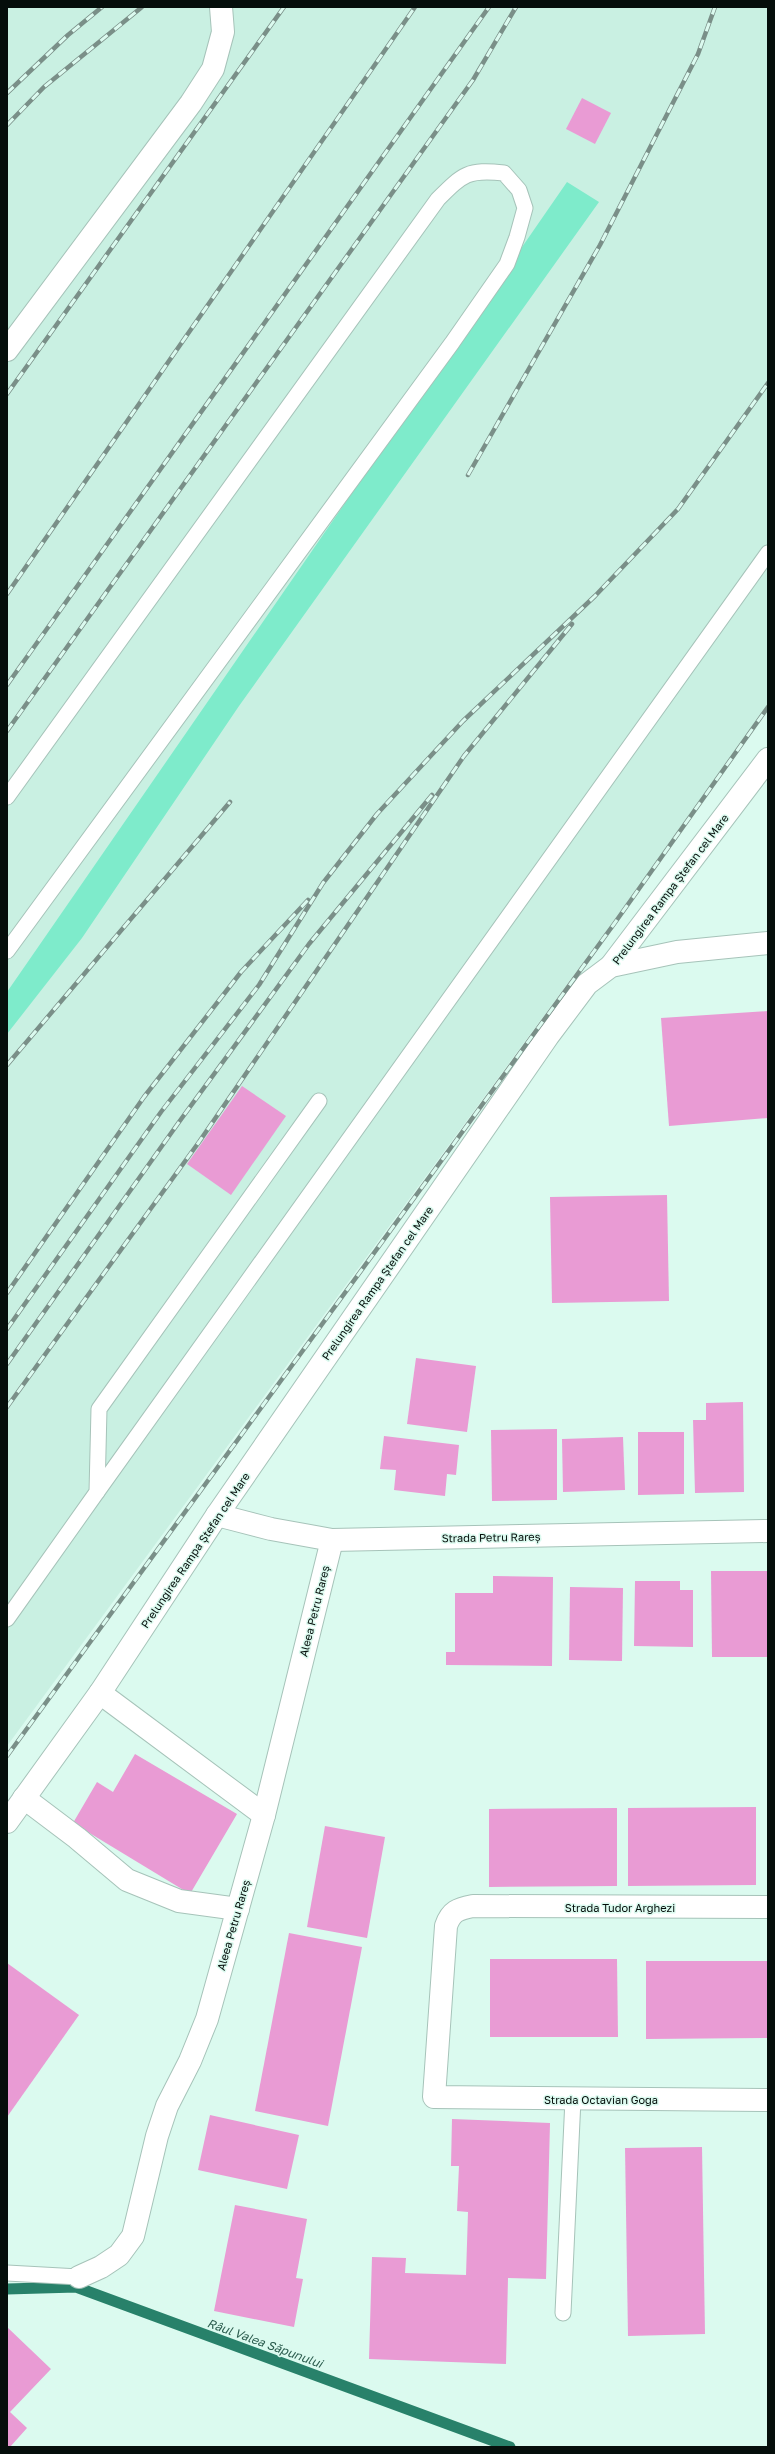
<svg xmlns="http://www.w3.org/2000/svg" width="775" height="2454" font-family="'Golos Text',sans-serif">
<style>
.built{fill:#c9f0e2}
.green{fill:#7eebcb}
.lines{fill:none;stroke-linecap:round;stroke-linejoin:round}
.stream{stroke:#28816a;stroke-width:11}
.building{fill:#e99bd4}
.service-casing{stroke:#a6c3b9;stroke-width:17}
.minor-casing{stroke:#a6c3b9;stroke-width:24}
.tertiary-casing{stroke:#a6c3b9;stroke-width:24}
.service{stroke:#fff;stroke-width:15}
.minor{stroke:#fff;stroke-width:22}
.tertiary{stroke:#fff;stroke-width:22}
.rail-casing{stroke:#7a8f88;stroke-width:4.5}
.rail{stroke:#dbfaef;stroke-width:3;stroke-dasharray:9;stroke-linecap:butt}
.labels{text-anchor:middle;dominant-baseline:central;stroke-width:3;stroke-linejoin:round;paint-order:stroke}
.street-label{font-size:11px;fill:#050e0b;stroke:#dbfaef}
.water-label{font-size:12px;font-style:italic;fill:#2c5d4f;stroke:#dbfaef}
</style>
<rect width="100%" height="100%" fill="#dbfaef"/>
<path class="built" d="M7,7H768V711L7,1746Z"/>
<path class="green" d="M567,182L599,202L239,706L82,938L7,1034V992Z"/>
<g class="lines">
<path class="stream" d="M7,2289L76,2287L510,2447"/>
</g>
<g class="building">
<path d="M582,98L611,113L595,144L566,129Z"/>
<path d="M768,1011V1118L669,1126L661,1018Z"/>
<path d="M242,1086L286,1116L231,1195L187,1164Z"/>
<path d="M667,1195L669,1301L552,1303L550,1197Z"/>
<path d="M416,1358L476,1366L467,1432L407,1424Z"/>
<path d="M743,1402L744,1492L695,1493L693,1420H706V1403Z"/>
<path d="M557,1429V1500L492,1501L491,1430Z"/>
<path d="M638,1432H684V1494L638,1495Z"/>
<path d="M384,1436L459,1445L456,1475L447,1474L445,1496L394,1490L396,1470L380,1469Z"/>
<path d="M623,1437L625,1490L563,1492L562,1439Z"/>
<path d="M711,1571H768V1657H712Z"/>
<path d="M493,1576L553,1577L552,1666L446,1665V1652H455V1593H493Z"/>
<path d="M635,1581H680V1590H693V1647L634,1646Z"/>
<path d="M570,1587L623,1588L622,1661L569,1660Z"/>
<path d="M135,1754L237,1814L190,1894L73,1823L97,1782L113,1792Z"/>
<path d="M756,1807V1885L628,1886V1808Z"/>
<path d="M617,1808V1886L489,1887V1809Z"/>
<path d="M325,1826L385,1837L367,1938L307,1927Z"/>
<path d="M289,1933L362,1947L328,2126L255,2111Z"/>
<path d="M490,1959H617L618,2037H490Z"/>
<path d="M646,1961H768V2038L646,2039Z"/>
<path d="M7,1963L79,2015L7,2117Z"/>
<path d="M210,2115L299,2135L287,2189L198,2170Z"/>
<path d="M452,2119L550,2123L546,2279L508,2278L506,2364L369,2359L372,2257L406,2258L405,2273L466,2275L468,2212L457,2211L459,2166H451Z"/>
<path d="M702,2147L705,2334L628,2336L625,2148Z"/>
<path d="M235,2205L307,2219L296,2278L303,2279L294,2327L214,2311Z"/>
<path d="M7,2327L51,2369L10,2412L27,2428L10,2447H7Z"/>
</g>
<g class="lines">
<defs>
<g id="service">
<path d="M7,797L438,199C463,174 468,169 504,173L519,190L525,208L517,237L507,264L452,343L7,951"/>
<path d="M97,1492L768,553"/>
<path d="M7,1619L97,1492L99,1409L319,1101"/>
<path d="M7,2273L79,2277"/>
<path d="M563,2313L573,2099"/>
</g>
<g id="minor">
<path d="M7,350L191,103L213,69L223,32L221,7"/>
<path d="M611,966L768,759"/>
<path d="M217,1515L271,1529L332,1540L768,1531"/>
<path d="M100,1693L264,1815"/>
<path d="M24,1798L77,1838L127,1880L179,1901L238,1909"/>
<path d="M768,1907L473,1906C458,1909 451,1911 446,1926L434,2097L768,2100"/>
<path d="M79,2277L101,2267L119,2255L133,2236L157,2136L167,2106L190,2061L207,2019L264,1815L332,1540"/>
</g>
<path id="tertiary" d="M7,1822L100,1693L217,1515L548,1036L587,984L611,966L677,952L768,943"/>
</defs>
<use href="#service" class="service-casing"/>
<use href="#minor" class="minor-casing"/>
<use href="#tertiary" class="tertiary-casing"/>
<use href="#service" class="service"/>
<use href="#minor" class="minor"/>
<use href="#tertiary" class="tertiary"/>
<defs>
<g id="rail">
<path d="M7,93L68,35L102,7"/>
<path d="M7,125L44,87L142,7"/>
<path d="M7,394L284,7"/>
<path d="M468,475L600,245L698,54L715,7"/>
<path d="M7,594L415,7"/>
<path d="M7,685L489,7"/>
<path d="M7,731L473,80L516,7"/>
<path d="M7,1065L230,802"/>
<path d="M7,1293L144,1097L241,972L308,900"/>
<path d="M7,1329L161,1112L259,985L323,883L377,814L463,721L595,596L678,509L768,383"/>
<path d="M7,1364L179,1122L309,944L432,795"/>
<path d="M7,1407L199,1142L464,756L572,624"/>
<path d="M7,1756L614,924L768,707"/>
</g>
</defs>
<use href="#rail" class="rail-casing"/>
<use href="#rail" class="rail"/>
</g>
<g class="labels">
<g class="street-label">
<text transform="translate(670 889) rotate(-53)">Prelungirea Rampa Ștefan cel Mare</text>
<text transform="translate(377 1283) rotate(-55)">Prelungirea Rampa Ștefan cel Mare</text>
<text transform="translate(491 1537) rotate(-1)">Strada Petru Rareș</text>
<text transform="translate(195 1550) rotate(-56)">Prelungirea Rampa Ștefan cel Mare</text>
<text transform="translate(314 1611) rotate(-76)">Aleea Petru Rareș</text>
<text x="620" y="1907">Strada Tudor Arghezi</text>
<text transform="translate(233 1925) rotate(-74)">Aleea Petru Rareș</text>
<text x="601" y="2099">Strada Octavian Goga</text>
</g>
<g class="water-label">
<text transform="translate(265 2343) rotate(20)">Râul Valea Săpunului</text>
</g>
</g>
<rect width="775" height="2454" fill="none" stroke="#050e0b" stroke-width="16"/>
</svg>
